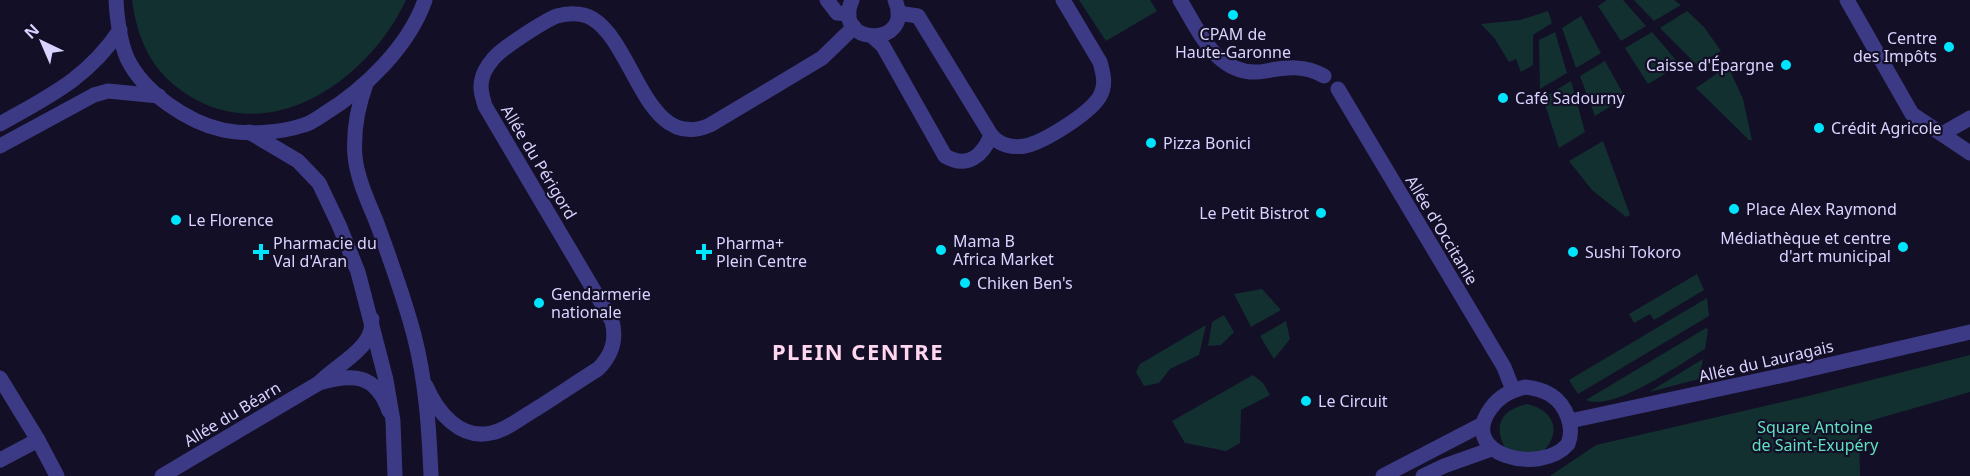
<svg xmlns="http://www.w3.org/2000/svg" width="1970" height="476" font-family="'Noto Sans',sans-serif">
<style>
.green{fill:#12302f}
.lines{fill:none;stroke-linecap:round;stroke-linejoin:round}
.minor{stroke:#3d3a85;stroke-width:15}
.tertiary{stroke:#3d3a85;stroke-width:15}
.poi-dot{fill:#00e5ff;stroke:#130f26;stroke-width:2}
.labels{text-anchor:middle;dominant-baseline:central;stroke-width:4.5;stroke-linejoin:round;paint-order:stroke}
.poi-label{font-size:16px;fill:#d9d4ff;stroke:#130f26;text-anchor:start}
.street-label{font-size:16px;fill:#d9d4ff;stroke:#130f26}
.park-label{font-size:16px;fill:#5fe0c0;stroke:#130f26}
.district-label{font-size:22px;font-weight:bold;letter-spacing:1.5px;fill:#ffd6f0;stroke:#130f26}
</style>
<rect width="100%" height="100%" fill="#130f26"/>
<g class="green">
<path d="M132,0H406C370,77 275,147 191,97C153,74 138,43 132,0Z"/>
<path d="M1079,0H1150L1157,11L1106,41Z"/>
<path d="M1607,0H1623L1646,26L1621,41L1598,6Z"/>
<path d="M1634,0H1674L1681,5L1654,21Z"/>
<path d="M1548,11L1552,23L1533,35V65L1521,72L1516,59L1509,62L1495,39L1481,24L1520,20Z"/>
<path d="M1687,11L1704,27L1721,51L1697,65L1660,28Z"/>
<path d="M1581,16L1601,53L1576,68L1562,28Z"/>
<path d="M1555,32L1567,73L1540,89L1539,40Z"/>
<path d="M1652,32L1680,65L1648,84L1625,48Z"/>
<path d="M1605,61L1625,97L1595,116L1580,76Z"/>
<path d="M1728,66L1743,99L1752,140H1749L1696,88Z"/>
<path d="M1571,81L1585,132L1559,148L1543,98Z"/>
<path d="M1603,141L1630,215L1626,217L1592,190L1569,161Z"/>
<path d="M1697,274L1704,290L1654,320L1650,314L1634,323L1629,314Z"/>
<path d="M1262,289L1281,310L1251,327L1234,294Z"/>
<path d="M1707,298L1709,316L1578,394L1569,380Z"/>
<path d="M1224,315L1234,332L1221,345L1208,346L1212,322Z"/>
<path d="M1286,321L1290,339L1274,359L1260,336Z"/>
<path d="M1206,325L1199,355L1170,369L1159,383L1144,386L1136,372L1140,364Z"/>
<path d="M1706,328L1708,330L1705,349C1680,364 1614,412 1586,400Z"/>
<path d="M1970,355V392L1859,424L1860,476H1550L1596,445L1808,396Z"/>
<path d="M1703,359L1699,379L1649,392Z"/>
<path d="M1253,375L1263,383L1270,395L1241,410L1240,443L1226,451L1185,443L1172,421Z"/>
<path d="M1527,404C1558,411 1562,437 1538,456L1505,448C1493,425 1501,410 1527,404Z"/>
</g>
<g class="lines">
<g class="minor">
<path d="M827,0L837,13L849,14"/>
<path d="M852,0C831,47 916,48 895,0"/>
<path d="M1180,0C1200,33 1219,80 1266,71C1286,67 1305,65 1324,76"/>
<path d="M1847,0L1912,114L1970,153"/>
<path d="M873,37L883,46L945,156C967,169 983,156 991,135L918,16L898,13"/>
<path d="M1338,89L1504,367L1513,390"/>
<path d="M0,124C49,96 87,79 120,30"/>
<path d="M1942,134L1970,118"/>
<path d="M991,135C999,145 1012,148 1025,146C1044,142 1093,112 1101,94C1106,83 1103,73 1100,62L1063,0"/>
<path d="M0,146L94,95L108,91L159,96"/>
<path d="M372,319C371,323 372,329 370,333C364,352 333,368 319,383C353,373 376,374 389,411"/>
<path d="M0,378L38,440L57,476"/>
<path d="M426,386C437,412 460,440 491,433C507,430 522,417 536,409C557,396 577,382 598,369C612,355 617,340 612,321L485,106C483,98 479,89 482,79C483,73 488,65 493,59C502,48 544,21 557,16C569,13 583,13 593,19C635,45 646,153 710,125L822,58L854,27"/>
<path d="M1525,387C1534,388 1543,390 1551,395C1566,405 1575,427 1568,444C1541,476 1456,455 1491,408C1500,396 1510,391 1525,387Z"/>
<path d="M1570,421L1789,374L1970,332"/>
<path d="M0,460L38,440"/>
<path d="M162,476L319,383"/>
<path d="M1383,476L1481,425"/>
<path d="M1423,476L1444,466L1489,450"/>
</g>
<g class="tertiary">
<path d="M116,0C117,18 120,41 127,58C143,92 187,122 223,130C248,135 280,133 304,125C311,123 318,118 324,114C365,89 409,46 425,0"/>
<path d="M366,84C358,106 353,131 355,156C357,179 369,203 378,226C391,262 404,297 414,335C426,381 429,428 431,476"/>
<path d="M249,132L298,161L319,183L339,225L358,272L386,380L393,421L395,476"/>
</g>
</g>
<g class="poi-dot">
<circle cx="1233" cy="15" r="6"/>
<circle cx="1949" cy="47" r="6"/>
<circle cx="1786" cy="65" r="6"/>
<circle cx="1503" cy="98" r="6"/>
<circle cx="1819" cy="128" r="6"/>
<circle cx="1151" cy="143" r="6"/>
<circle cx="1734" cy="209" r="6"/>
<circle cx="1321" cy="213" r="6"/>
<circle cx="176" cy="220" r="6"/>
<circle cx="1903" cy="247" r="6"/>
<circle cx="941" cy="250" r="6"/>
<path d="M258 243h6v6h6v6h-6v6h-6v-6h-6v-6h6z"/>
<path d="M701 243h6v6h6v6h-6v6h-6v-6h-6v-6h6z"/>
<circle cx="1573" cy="252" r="6"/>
<circle cx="965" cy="283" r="6"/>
<circle cx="539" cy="303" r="6"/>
<circle cx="1306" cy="401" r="6"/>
</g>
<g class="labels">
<g class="poi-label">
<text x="1233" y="34" text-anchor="middle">CPAM de<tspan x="1233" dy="18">Haute-Garonne</tspan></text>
<text x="1937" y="38" text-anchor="end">Centre<tspan x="1937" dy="18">des Impôts</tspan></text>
<text x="1774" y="65" text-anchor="end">Caisse d'Épargne</text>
<text x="1515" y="98">Café Sadourny</text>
<text x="1831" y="128">Crédit Agricole</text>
<text x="1163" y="143">Pizza Bonici</text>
<text x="1746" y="209">Place Alex Raymond</text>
<text x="1309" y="213" text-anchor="end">Le Petit Bistrot</text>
<text x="188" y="220">Le Florence</text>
<text x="1891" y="238" text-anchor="end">Médiathèque et centre<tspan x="1891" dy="18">d'art municipal</tspan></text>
<text x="953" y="241">Mama B<tspan x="953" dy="18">Africa Market</tspan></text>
<text x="273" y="243">Pharmacie du<tspan x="273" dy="18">Val d'Aran</tspan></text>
<text x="716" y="243">Pharma+<tspan x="716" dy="18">Plein Centre</tspan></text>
<text x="1585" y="252">Sushi Tokoro</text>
<text x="977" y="283">Chiken Ben's</text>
<text x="551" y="294">Gendarmerie<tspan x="551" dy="18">nationale</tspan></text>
<text x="1318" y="401">Le Circuit</text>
</g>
<g class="street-label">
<text transform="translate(539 162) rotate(59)">Allée du Périgord</text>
<text transform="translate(1442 230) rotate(59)">Allée d'Occitanie</text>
<text transform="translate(1766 361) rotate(-13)">Allée du Lauragais</text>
<text transform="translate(232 414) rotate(-31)">Allée du Béarn</text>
</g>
<g class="park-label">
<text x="1815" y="427">Square Antoine<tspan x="1815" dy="18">de Saint-Exupéry</tspan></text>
</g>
<g class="district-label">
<text x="858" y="351">PLEIN CENTRE</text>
</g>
</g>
<g transform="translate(42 42) rotate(316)" stroke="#130f26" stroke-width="4.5" paint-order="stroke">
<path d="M0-4.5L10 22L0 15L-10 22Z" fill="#d9d4ff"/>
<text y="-9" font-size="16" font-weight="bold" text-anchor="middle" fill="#d9d4ff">N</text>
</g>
</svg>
